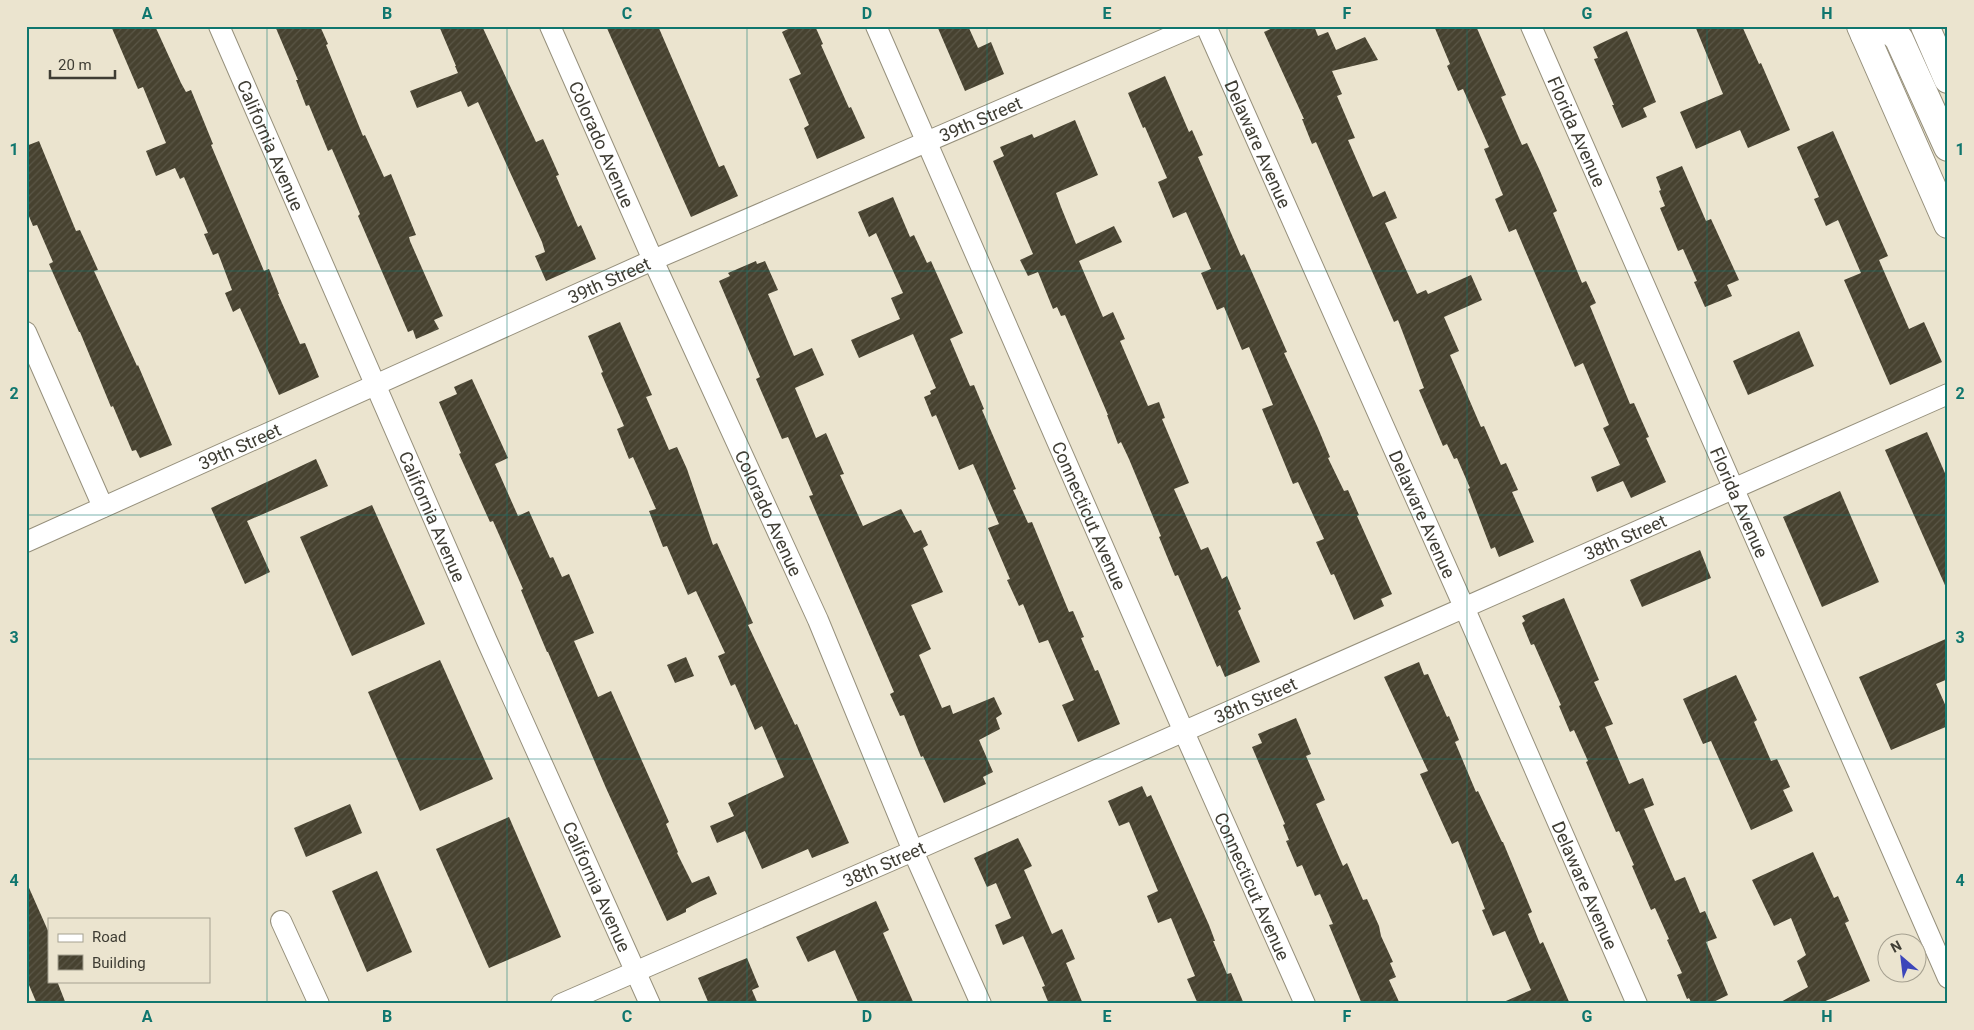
<svg xmlns="http://www.w3.org/2000/svg" width="1974" height="1030" font-family="Roboto,sans-serif">
<style>
.building{fill:url(#building-hatch)}
.lines{fill:none;stroke-linecap:round;stroke-linejoin:round}
.street-casing{stroke:#96907c;stroke-width:22}
.secondary-casing{stroke:#96907c;stroke-width:30}
.street{stroke:#fff;stroke-width:20}
.secondary{stroke:#fff;stroke-width:28}
.grid{fill:none;stroke:#0f766e;stroke-width:1;stroke-opacity:0.55}
.labels{text-anchor:middle;dominant-baseline:central;stroke-width:5;stroke-linejoin:round;paint-order:stroke}
.street-label{font-size:18px;fill:#3f3d34;stroke:#ebe4cf}
.neatline{fill:none;stroke:#0f766e;stroke-width:2}
.grid-label{font-size:16px;text-anchor:middle;font-weight:bold;fill:#0f766e}
</style>
<defs>
<pattern id="building-hatch" width="6" height="6" patternUnits="userSpaceOnUse" patternTransform="scale(1.25)"><rect width="6" height="6" fill="#474230"/><path d="M-1 1l2-2M0 6l6-6M5 7l2-2" fill="none" stroke="#5a5646"/></pattern>
</defs>
<rect width="100%" height="100%" fill="#ebe4cf"/>
<g class="building">
<path d="M111,26H155L181,83L186,92L191,90L213,144L211,145L264,271L269,269L279,294H278L300,344L305,343L319,377L279,395L240,308L233,312L225,293L232,290L218,253L213,255L204,234L208,233L184,177L180,179L175,168L156,176L146,151L166,143L143,87L138,89Z"/>
<path d="M275,26H320L328,44L326,45L363,136L365,135L384,177L391,174L416,235L409,237L410,241L443,316L434,320L439,329L416,339L413,330L408,332L358,216L360,214L332,149L328,151L309,105L306,106L296,80H298Z"/>
<path d="M439,26H482L536,142L543,139L559,175L556,176L578,227L581,225L596,259L546,281L535,256L545,252L542,242L478,102L468,107L461,91L417,108L410,91L458,73L455,66H456Z"/>
<path d="M606,26H658L719,167L724,165L738,196L691,217Z"/>
<path d="M794,26H815L823,44L821,45L849,108L851,107L865,138L817,159L804,128L809,125L789,79L801,74L782,32Z"/>
<path d="M937,26H968L978,48L991,42L1004,74L965,91Z"/>
<path d="M1277,26H1314L1318,36L1328,32L1336,50L1365,37L1378,60L1332,71L1342,94L1337,96L1355,138L1348,140L1373,197L1385,191L1397,218L1385,223L1417,294L1426,290L1428,294L1471,275L1482,300L1444,317L1459,351L1450,355L1481,427L1484,426L1501,465L1506,463L1518,490L1512,492L1534,542L1499,557L1495,547L1491,549L1468,489L1470,488L1457,458L1454,459L1447,444L1443,446L1419,390L1424,388L1398,320L1394,322L1316,142L1312,144L1302,119H1304L1264,32Z"/>
<path d="M1434,26H1476L1506,95L1501,97L1522,145L1527,143L1540,171L1557,211L1553,213L1582,283L1586,281L1596,303L1590,306L1630,404L1634,403L1649,437L1646,438L1666,482L1631,498L1623,481L1597,492L1591,477L1620,465L1603,428L1609,425L1583,363L1575,367L1516,229L1509,232L1495,199L1503,195L1484,149L1489,147L1463,89L1458,91L1447,66L1450,64Z"/>
<path d="M1695,26H1742L1759,64L1761,63L1790,130L1748,148L1740,130L1696,149L1680,112L1723,94Z"/>
<path d="M1627,31L1656,102L1643,108L1647,117L1622,128L1612,105H1614L1594,59L1598,58L1593,47Z"/>
<path d="M1165,76L1189,132L1192,130L1203,155L1198,157L1241,256L1244,254L1287,352L1284,353L1318,428L1330,457L1328,458L1344,491L1348,490L1359,515L1357,516L1392,594L1381,599L1384,606L1354,620L1334,574L1331,575L1316,542L1324,539L1298,482L1293,484L1262,409L1273,405L1249,347L1242,350L1224,307L1217,310L1201,273L1211,269L1186,212L1173,218L1158,182L1167,178L1145,127L1143,128L1128,93Z"/>
<path d="M1075,120L1098,175L1056,193L1061,207L1076,244L1114,226L1122,242L1079,261L1103,317L1113,312L1125,339L1120,341L1148,406L1159,402L1165,418L1162,419L1189,483L1174,489L1201,550L1208,547L1222,579L1227,576L1241,609L1238,611L1260,662L1225,677L1220,665L1217,667L1178,575L1175,576L1159,537L1161,536L1129,459L1121,442L1118,444L1107,415H1108L1065,315L1061,316L1057,307L1053,309L1038,272L1028,276L1020,260L1033,254L993,161L1004,156L1000,147L1032,134L1034,138Z"/>
<path d="M1833,131L1888,256L1879,260L1909,329L1924,322L1942,362L1890,385L1844,280L1861,273L1838,220L1826,226L1814,199L1819,197L1797,147Z"/>
<path d="M39,141L76,231L80,230L98,270L94,271L137,366L138,365L172,445L140,458L136,450L132,451L113,406L111,407L80,332H79L49,264L53,262L37,225L33,226L26,209V146Z"/>
<path d="M1682,166L1706,221L1711,219L1739,280L1727,285L1732,296L1705,307L1694,282L1697,281L1683,249L1678,251L1660,208L1665,206L1659,191L1661,190L1656,177Z"/>
<path d="M893,197L910,237L914,235L927,263L931,261L963,333L950,339L970,386L974,385L984,409L982,410L1016,489L1013,490L1028,523L1032,522L1069,612L1073,611L1084,637L1081,638L1095,671L1098,670L1120,724L1078,742L1062,705L1074,700L1048,640L1039,643L1023,604L1019,606L1007,580L1010,579L988,528L999,524L973,464L959,470L936,415L932,417L924,397L931,394L930,391L936,388L913,334L859,358L851,340L900,319L891,298L903,293L876,233L869,237L858,212Z"/>
<path d="M756,261L757,264L765,261L778,290L768,294L794,356L812,348L824,375L795,388L816,438L826,433L844,474L840,475L863,526L901,509L914,533L921,530L928,545L923,548L943,592L911,605L931,649L919,655L942,708L950,705L953,714L994,697L1002,714L996,718L1000,729L979,740L993,772L983,777L986,784L944,803L923,756L921,757L904,715L900,716L890,694L894,692L809,496L813,495L788,437L782,439L756,379L760,377L719,281L730,276L728,273Z"/>
<path d="M620,322L652,395L646,397L669,450L677,447L687,469L713,545L717,543L753,623L748,625L795,725L797,724L849,843L812,858L808,849L762,869L745,831L717,843L710,826L734,816L728,803L784,777L762,726L755,730L735,684L731,686L718,656L725,653L696,591L688,595L667,546L663,547L649,511L656,509L633,457L629,459L617,429L624,426L601,373L603,372L588,336Z"/>
<path d="M1799,331L1814,366L1748,395L1733,361Z"/>
<path d="M472,379L508,458L495,464L518,516L529,511L550,558L553,557L562,577L569,574L594,633L574,641L598,697L611,691L669,822L666,824L678,852L677,853L692,883L709,876L717,894L699,902L686,909V912L667,921L606,788L548,652H547L521,590L523,589L493,521L490,522L469,476L459,454L461,453L439,402L457,394L454,387Z"/>
<path d="M1927,432L1948,480V592L1885,450Z"/>
<path d="M316,459L328,486L247,521L270,572L245,584L211,508Z"/>
<path d="M1840,491L1879,582L1822,607L1783,517Z"/>
<path d="M372,505L425,624L352,656L300,537Z"/>
<path d="M1700,550L1711,578L1642,607L1630,580Z"/>
<path d="M1564,598L1599,680L1594,682L1613,724L1605,727L1629,784L1643,778L1654,805L1644,809L1675,881L1685,877L1700,913L1705,911L1717,938L1706,942L1728,995L1709,1004H1692L1689,998L1687,999L1677,975L1682,973L1667,940L1669,939L1655,908L1651,910L1632,866L1634,865L1619,831L1616,832L1586,762L1588,761L1574,730L1570,732L1559,706L1561,705L1534,644L1531,645L1522,623L1525,621L1522,616Z"/>
<path d="M1948,638V679L1936,684L1948,711V726L1891,750L1859,677Z"/>
<path d="M686,657L694,676L675,683L667,665Z"/>
<path d="M440,660L493,779L420,811L368,692Z"/>
<path d="M1419,662L1424,675L1428,674L1447,717L1449,716L1459,740L1455,742L1476,792L1478,791L1502,842H1503L1532,912L1528,914L1540,944L1543,942L1570,1004H1499L1531,990L1505,931L1493,936L1482,910L1485,909L1458,841L1452,844L1420,774L1428,771L1384,677Z"/>
<path d="M1736,675L1757,720L1754,722L1771,761L1777,759L1790,787L1783,790L1793,811L1751,830L1711,741L1703,744L1683,699Z"/>
<path d="M1296,718L1311,754L1306,756L1325,800L1316,804L1343,866L1347,863L1363,900L1367,899L1379,926L1381,936L1393,962L1390,963L1396,977L1389,980L1400,1004H1362L1329,925L1333,924L1320,894L1315,896L1302,865L1297,867L1286,841L1289,840L1283,825L1285,824L1252,747L1262,743L1258,734Z"/>
<path d="M1142,786L1147,797L1151,795L1209,925L1215,941H1213L1227,974L1231,973L1244,1004H1198L1187,979L1195,976L1171,918L1158,923L1147,896L1158,891L1129,822L1119,826L1108,801Z"/>
<path d="M350,804L362,833L306,857L294,828Z"/>
<path d="M509,817L561,937L489,968L436,849Z"/>
<path d="M1018,838L1032,866L1024,870L1052,934L1062,929L1075,959L1066,963L1083,1004H1049L1042,987L1045,986L1023,936L1003,945L995,925L1011,918L996,883L987,887L974,858Z"/>
<path d="M1813,852L1834,898L1838,896L1849,921L1845,923L1870,981L1819,1004H1777L1808,987L1797,961L1806,955L1791,918L1774,926L1752,880Z"/>
<path d="M377,871L412,952L367,972L332,891Z"/>
<path d="M26,881L49,933V981H57L66,1004H37L26,978Z"/>
<path d="M876,901L889,930L883,933L914,1004H859L835,950L808,962L796,937Z"/>
<path d="M747,958L759,987L752,990L758,1004H709L698,978Z"/>
</g>
<g class="lines">
<defs>
<g id="street">
<path id="s1" d="M219,26L487,641L650,1004"/>
<path id="s2" d="M550,26L653,260L818,620L913,851L981,1004"/>
<path id="s3" d="M876,26L1184,732L1305,1004"/>
<path id="s4" d="M1206,26L1464,607L1637,1004"/>
<path id="s5" d="M1531,26L1948,978"/>
<path d="M26,332L103,507"/>
<path id="s6" d="M26,542L653,260L1195,26"/>
<path d="M281,921L319,1004"/>
<path id="s7" d="M561,1004L913,851L1948,394"/>
</g>
<g id="secondary">
<path d="M1861,26L1948,224"/>
<path d="M1925,26L1948,79"/>
<path d="M1865,35L1890,29L1899,39L1948,147"/>
</g>
</defs>
<use href="#street" class="street-casing"/>
<use href="#secondary" class="secondary-casing"/>
<use href="#street" class="street"/>
<use href="#secondary" class="secondary"/>
</g>
<path class="grid" d="M267,26V1004M507,26V1004M747,26V1004M987,26V1004M1227,26V1004M1467,26V1004M1707,26V1004M26,271H1948M26,515H1948M26,759H1948"/>
<g class="labels">
<g class="street-label">
<text stroke="none"><textPath href="#s6" startOffset="1044">39th Street</textPath></text>
<text stroke="none"><textPath href="#s5" startOffset="115">Florida Avenue</textPath></text>
<text stroke="none"><textPath href="#s2" startOffset="129">Colorado Avenue</textPath></text>
<text stroke="none"><textPath href="#s4" startOffset="129">Delaware Avenue</textPath></text>
<text stroke="none"><textPath href="#s1" startOffset="130">California Avenue</textPath></text>
<text stroke="none"><textPath href="#s6" startOffset="639">39th Street</textPath></text>
<text stroke="none"><textPath href="#s6" startOffset="234">39th Street</textPath></text>
<text stroke="none"><textPath href="#s5" startOffset="520">Florida Avenue</textPath></text>
<text stroke="none"><textPath href="#s2" startOffset="534">Colorado Avenue</textPath></text>
<text stroke="none"><textPath href="#s4" startOffset="534">Delaware Avenue</textPath></text>
<text stroke="none"><textPath href="#s3" startOffset="534">Connecticut Avenue</textPath></text>
<text stroke="none"><textPath href="#s1" startOffset="535">California Avenue</textPath></text>
<text stroke="none"><textPath href="#s7" startOffset="1162">38th Street</textPath></text>
<text stroke="none"><textPath href="#s7" startOffset="758">38th Street</textPath></text>
<text stroke="none"><textPath href="#s7" startOffset="352">38th Street</textPath></text>
<text stroke="none"><textPath href="#s4" startOffset="939">Delaware Avenue</textPath></text>
<text stroke="none"><textPath href="#s1" startOffset="940">California Avenue</textPath></text>
<text stroke="none"><textPath href="#s3" startOffset="939">Connecticut Avenue</textPath></text>
</g>
</g>
<rect width="1974" height="1030" fill="none" stroke="#ebe4cf" stroke-width="55"/>
<rect x="48" y="918" width="162" height="65" fill="#ebe4cf" stroke="#a6a191"/>
<rect x="58" y="934" width="25" height="8" fill="#ffffff" stroke="#a6a191"/>
<text x="92" y="942" font-size="15" fill="#3f3d34">Road</text>
<rect x="58" y="955" width="25" height="15" fill="url(#building-hatch)" stroke="#a6a191"/>
<text x="92" y="968" font-size="15" fill="#3f3d34">Building</text>
<g transform="translate(1902 958) rotate(332)"><circle r="24" fill="#ebe4cf" stroke="#a6a191"/>
<path d="M0-4L9 19L0 12L-9 19Z" fill="#3c46ba"/>
<text y="-8" font-size="14" font-weight="bold" text-anchor="middle" fill="#3f3d34">N</text>
</g>
<path d="M50 70v8h65v-8" fill="none" stroke="#3f3d34" stroke-width="2.5"/>
<text x="58" y="70" font-size="15" fill="#3f3d34" stroke="#ebe4cf" stroke-width="4" paint-order="stroke">20 m</text>
<rect x="28" y="28" width="1918" height="974" class="neatline"/>
<g class="grid-label">
<text x="147" y="19">A</text>
<text x="387" y="19">B</text>
<text x="627" y="19">C</text>
<text x="867" y="19">D</text>
<text x="1107" y="19">E</text>
<text x="1347" y="19">F</text>
<text x="1587" y="19">G</text>
<text x="1827" y="19">H</text>
<text x="14" y="155">1</text>
<text x="1960" y="155">1</text>
<text x="14" y="399">2</text>
<text x="1960" y="399">2</text>
<text x="14" y="643">3</text>
<text x="1960" y="643">3</text>
<text x="14" y="886">4</text>
<text x="1960" y="886">4</text>
<text x="147" y="1022">A</text>
<text x="387" y="1022">B</text>
<text x="627" y="1022">C</text>
<text x="867" y="1022">D</text>
<text x="1107" y="1022">E</text>
<text x="1347" y="1022">F</text>
<text x="1587" y="1022">G</text>
<text x="1827" y="1022">H</text>
</g>
</svg>
